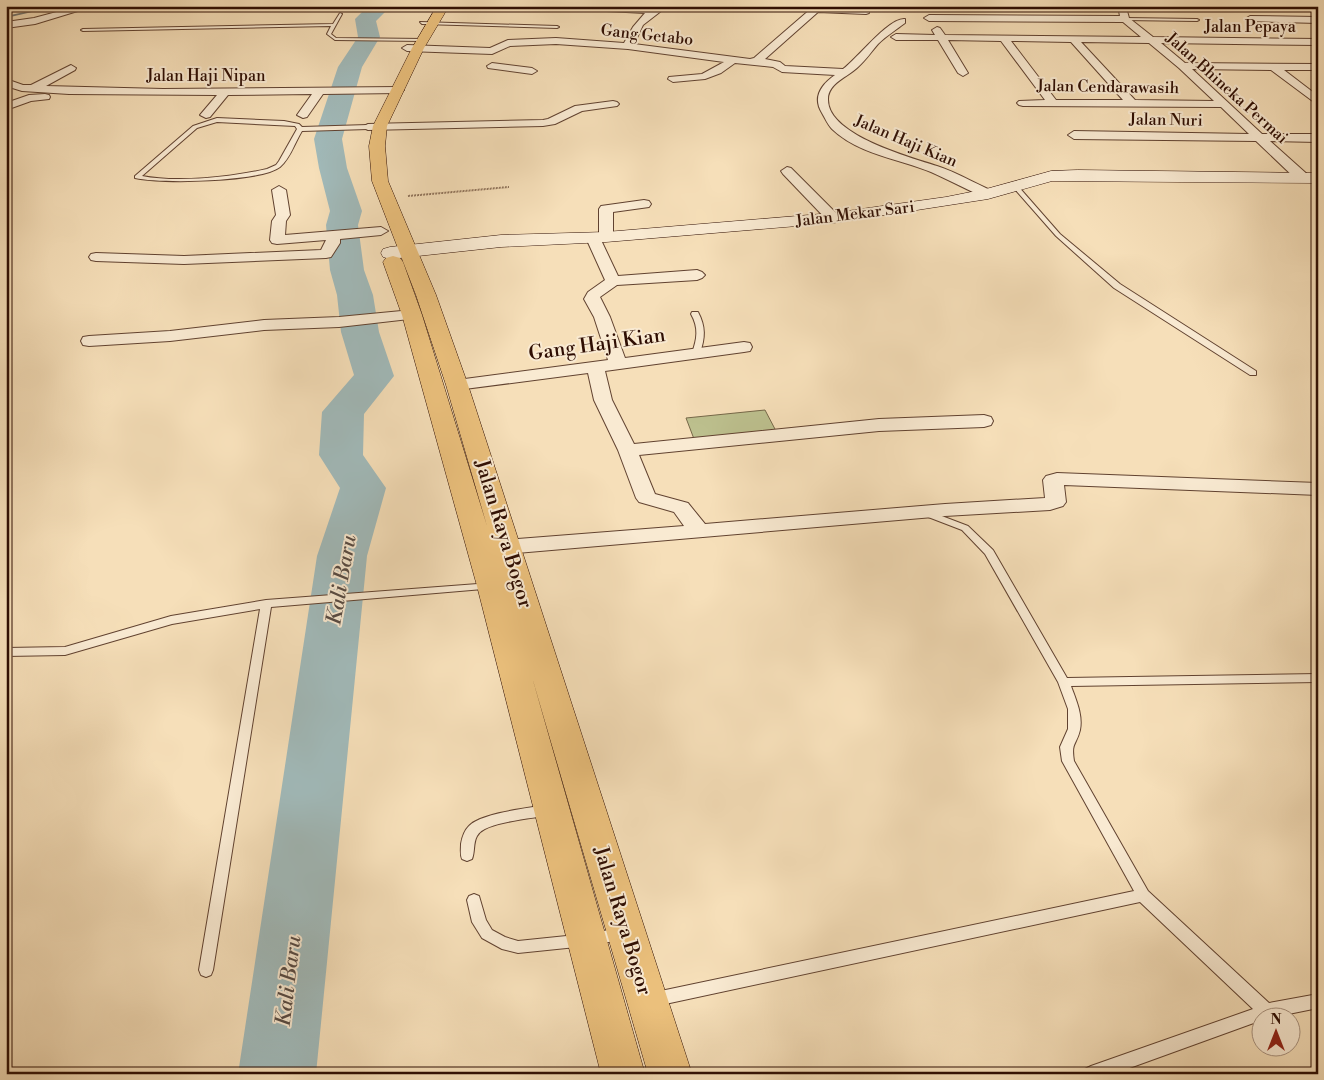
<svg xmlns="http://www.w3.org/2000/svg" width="1324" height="1080" font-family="'Libre Bodoni',serif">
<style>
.green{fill:#bdc18f;stroke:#766849}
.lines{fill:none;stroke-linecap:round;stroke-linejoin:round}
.stream{fill:#737571;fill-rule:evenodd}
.river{fill:#a1baba;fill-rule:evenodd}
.lane-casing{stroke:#614230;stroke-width:2}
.street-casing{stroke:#614230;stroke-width:2}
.secondary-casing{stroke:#2f0e03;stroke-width:1}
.highway-casing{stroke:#2f0e03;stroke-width:1}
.path{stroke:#2f0e03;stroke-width:2;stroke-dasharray:0.5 1;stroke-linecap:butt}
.lane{fill:#f9ead2;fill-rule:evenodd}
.street{fill:#f9ead2;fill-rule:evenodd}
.secondary{fill:#f9ead2;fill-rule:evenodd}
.highway{fill:#ebc07c;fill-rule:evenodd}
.labels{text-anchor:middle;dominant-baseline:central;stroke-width:4;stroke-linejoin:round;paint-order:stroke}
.far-street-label{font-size:16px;fill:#2f0e03;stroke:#f9ead2}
.street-label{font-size:20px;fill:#2f0e03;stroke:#f9ead2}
.water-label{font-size:21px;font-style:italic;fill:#574a43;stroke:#f9ead2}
</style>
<rect width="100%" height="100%" fill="#f6dfb9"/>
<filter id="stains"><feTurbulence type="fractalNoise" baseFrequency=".004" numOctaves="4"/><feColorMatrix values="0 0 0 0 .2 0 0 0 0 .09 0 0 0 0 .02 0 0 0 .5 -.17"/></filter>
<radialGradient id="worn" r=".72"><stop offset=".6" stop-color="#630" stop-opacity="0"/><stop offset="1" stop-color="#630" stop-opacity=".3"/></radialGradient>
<path class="green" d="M765,410L776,431L694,439L686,418Z"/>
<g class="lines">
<path class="stream" d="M52,6H58L6,18V16Z"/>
<path class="river" d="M368,6H391L376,21L380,37L362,67L342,139L347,168L362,211L358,225L364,270L373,295L379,332L394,376L364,414L363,455L386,488L367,556L316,1074H238L317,556L340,488L319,455L322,412L354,375L341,332L337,295L330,270L326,225L330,211L319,168L314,139L338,67L358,37L355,19Z"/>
<defs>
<g id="lane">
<path d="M340,13L342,14L331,34L336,38L424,39L426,40L424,41L335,40L327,34L331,26L83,31L81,30L83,29L333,24Z"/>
<path d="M1125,18L1197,19L1199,20L1197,21L1123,20Z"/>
<path d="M420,22L557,26L559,27L557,28L422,24Z"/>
<path d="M217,118L284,121L299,124L302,127L368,125L371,127L368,129L302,131C295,142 290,159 280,167C261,182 160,184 135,178V176L193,126ZM217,122L295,126L297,129L279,161L276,165L267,169C232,177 177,183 142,176L197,128Z"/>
<path d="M1013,185H1017L1060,234L1120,284L1256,371V375H1250L1114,288L1056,236L1013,187Z"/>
<path d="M692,312H698C706,327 705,338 700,353L696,355L692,353C697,339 699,328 691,314Z"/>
<path d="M926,510L968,526L993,550L1067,678L1318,674V682L1071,686C1076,700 1083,715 1080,730C1076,746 1071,742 1074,761L1148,891L1269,1003L1318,994V1008L1269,1018H1262V1020L1113,1074H1083L1085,1069L1091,1066L1253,1009L1140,902L656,1006L651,1004L648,999L651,994L656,992L1134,891L1062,761L1060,747L1068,729V709L1058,682L985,554L962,530L923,515L921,513L923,511Z"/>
<path d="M491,583L496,586L495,588L271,607L213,970L211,975L206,977L201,975L199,970L260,609L172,624L65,655L6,656V648L65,647L171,616L266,600Z"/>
<path d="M547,805L552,806L553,810L552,814C536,819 484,821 477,836C473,843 475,852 472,859L467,861L462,859C460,854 461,849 461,844C462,838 464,831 469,826C481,813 529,808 547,805Z"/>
<path d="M474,894L479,896L486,920L492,930L505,937L518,941L586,934L620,928L625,930L627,934L625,938L620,940L586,946L518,953L502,949L482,938L472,922L467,900L469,896Z"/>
</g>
<g id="street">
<path d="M79,6H94L35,24L6,28V22L34,18Z"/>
<path d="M620,6L653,8L664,6L665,8L643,25L634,44L750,59L754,58L813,7L869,9V13L866,14L818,12L765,59L780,62L785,66L843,69C857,59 889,17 905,19V23C896,30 886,36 878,44C871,52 866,60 858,67C848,77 828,83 828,99C827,135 910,157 937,166C956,172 974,183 993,191L995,194L993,197H983C966,189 949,180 931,172C899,159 858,154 832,129C828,125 825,118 822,113C812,97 822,84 835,75L782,72L773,67L735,63L721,73L705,79L673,82L668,79L669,77L702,74L724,62L628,49L556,44L510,46L492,54L407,51L402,48L407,45L490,48L508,40L556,38L624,43L633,27L645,13L588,10L584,7Z"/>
<path d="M1118,6H1183V10L1180,11H1127L1129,18L1153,37L1318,39V45L1161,43L1185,63L1318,64V70H1284L1318,96V105L1271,70L1192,69L1262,134H1318V142L1270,141L1308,175L1309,178L1308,181H1298L1256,141L1074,139L1068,135L1074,131L1249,134L1221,107L1023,106L1019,105L1017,103L1019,101L1045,100L1001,41L948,40L968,73L963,76L958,73L938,40H896L891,37L896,34L935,35L932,30L937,27L940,28L945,35L1141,37L1123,22L929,21L924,18L929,15L1120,16ZM1011,41L1071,42L1123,100H1056ZM1081,42L1149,43L1179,68L1214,101L1135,100Z"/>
<path d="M1250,16L1318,17V23L1247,21L1245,19Z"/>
<path d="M492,63L532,68L537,71L532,74L488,68L487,66Z"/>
<path d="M71,65L76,68L75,70L46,86L163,89L399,87L404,90L399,93L323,94L307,117L303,118L297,115L312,94L228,95L210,117L206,118L200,115L217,95L69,94L22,91L6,86V79L23,85H31Z"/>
<path d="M45,94L49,95L50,97L49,99L31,101L6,110V103L29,95Z"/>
<path d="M613,101L617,102L619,104L617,106L582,111L555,124L543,126L368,130L362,127L368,124L543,120L548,119L575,106Z"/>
<path d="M787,167L791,168L838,215L840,218L838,221H828L783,174L781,171Z"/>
<path d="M279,186L286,190L290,215L286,221L285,235L381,227L388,231L381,235L340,239V243L331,257L326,258L184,264L96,261L91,260L89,257L91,254L96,253L184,256L321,250L326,240L277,244L272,243L270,240L272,221L276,215L272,190Z"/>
<path d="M644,200L649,201L651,204L649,207L613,212V237L611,240H601L618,276L697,270L702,272L705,275L702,278L697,280L617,285L600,297L610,317L625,358L744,342L750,343L752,347L750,351L744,352L605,371L612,400L634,444L879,419L984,415L991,417L993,421L991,425L984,427L879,431L639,455L655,494L688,503L705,524L945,504L1045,498L1043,480L1046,476L1057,473L1318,483V495L1064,485L1066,502L1063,506L1050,510L945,516L506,554L498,552L495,547L498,542L506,540L684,526L674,512L639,502L636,498L618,450L594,400L588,373L457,390L451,389L448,385L451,381L457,380L608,360L594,317L584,299L588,292L605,280L586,238L588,235L593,234L599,236V209L601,206Z"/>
<path d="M412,310L418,312L420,315L418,318L339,327L264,330L170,341L89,346L83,345L81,341L83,337L89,336L170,331L264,320L339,317Z"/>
</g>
<path id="secondary" d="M1078,170L1318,173V183L1052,181L988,199L833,223L606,242L501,247L390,259L383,257L381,253L383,249L390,247L501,235L606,232L833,213L946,197L986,189L1051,171Z"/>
<path id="highway" d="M437,6H449L424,48L387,126L385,146L388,181L436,295L468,385L692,1074H648L532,677L645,1074H601L477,586L402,315L383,262L386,258L393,256L400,258L403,262L422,315L487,526L446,385L416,295L372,181L369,146L373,126L412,48Z"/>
</defs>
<use href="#lane" class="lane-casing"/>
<use href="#street" class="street-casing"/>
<use href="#secondary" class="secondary-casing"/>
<use href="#highway" class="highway-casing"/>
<path class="path" d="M408,196L509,187"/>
<use href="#lane" class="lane"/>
<use href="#street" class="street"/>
<use href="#secondary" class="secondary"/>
<use href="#highway" class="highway"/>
</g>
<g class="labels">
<g class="far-street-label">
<text x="1250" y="27">Jalan Pepaya</text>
<text transform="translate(647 35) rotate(6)">Gang Getabo</text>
<text x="206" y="76">Jalan Haji Nipan</text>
<text transform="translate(1108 87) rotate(1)">Jalan Cendarawasih</text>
<text transform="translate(1227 88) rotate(42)">Jalan Bhineka Permai</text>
<text transform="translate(1166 120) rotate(1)">Jalan Nuri</text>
<text transform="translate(906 141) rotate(23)">Jalan Haji Kian</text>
<text transform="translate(855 214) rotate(-7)">Jalan Mekar Sari</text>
</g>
<g class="street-label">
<text transform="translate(597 345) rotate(-8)">Gang Haji Kian</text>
<text transform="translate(503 534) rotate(73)">Jalan Raya Bogor</text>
<text transform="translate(622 921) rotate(73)">Jalan Raya Bogor</text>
</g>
<g class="water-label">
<text transform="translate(342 580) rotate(-80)">Kali Baru</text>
<text transform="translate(289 981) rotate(-83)">Kali Baru</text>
</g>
</g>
<rect width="1324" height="1080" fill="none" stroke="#f6dfb9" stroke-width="25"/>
<rect x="8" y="8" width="1309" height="1065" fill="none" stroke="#2f0e03" stroke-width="2.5"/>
<rect x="12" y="12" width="1299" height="1055" fill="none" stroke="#2f0e03"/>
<g transform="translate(1276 1032)"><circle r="24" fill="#f9ead2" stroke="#a8927f"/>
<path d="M0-4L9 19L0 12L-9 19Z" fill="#8f2418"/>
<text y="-8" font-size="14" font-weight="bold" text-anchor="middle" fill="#2f0e03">N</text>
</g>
<rect width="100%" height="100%" filter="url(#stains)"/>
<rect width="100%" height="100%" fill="url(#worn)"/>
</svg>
